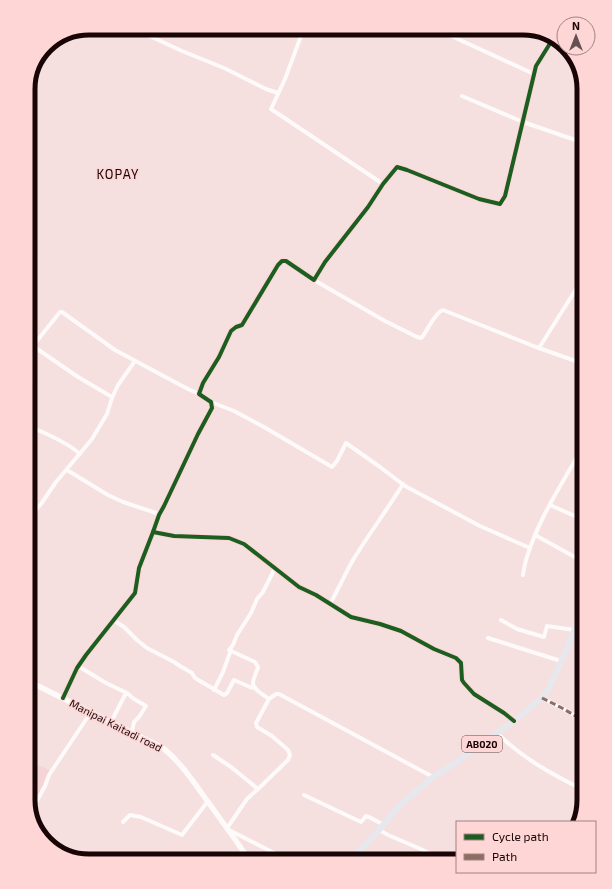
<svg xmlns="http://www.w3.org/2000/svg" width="612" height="889" font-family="'Exo 2',sans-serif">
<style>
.built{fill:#f6d3d4}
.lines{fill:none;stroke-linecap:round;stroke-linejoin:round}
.street{stroke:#fefafa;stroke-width:4}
.secondary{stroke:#fefafa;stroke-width:5.5}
.primary{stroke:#e7e8ed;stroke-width:6}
.quiet{stroke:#8d6e63;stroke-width:3;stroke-dasharray:6 3;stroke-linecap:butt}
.cycleway-casing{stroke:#fed6d6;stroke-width:6}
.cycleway{stroke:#1b5e20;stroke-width:4}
.labels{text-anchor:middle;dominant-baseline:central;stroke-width:3;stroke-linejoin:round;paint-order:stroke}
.shield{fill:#fed6d6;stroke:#5e4444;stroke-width:1}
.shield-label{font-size:10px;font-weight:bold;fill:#190506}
.street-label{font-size:11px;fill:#190506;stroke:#fed6d6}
.quarter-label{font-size:13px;letter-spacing:1px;fill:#190506;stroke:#fed6d6}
.rim{fill:none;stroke:#190506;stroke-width:5}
</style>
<rect width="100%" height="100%" fill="#f5dfdf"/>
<path class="built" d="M28,761L52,771L30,807L28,800Z"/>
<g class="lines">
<g class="street">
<path d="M134,28L141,32L182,51L224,68L266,89L278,93"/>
<path d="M304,28L285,79L271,109L383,184"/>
<path d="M434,28L534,74"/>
<path d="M462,96L523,122L584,143"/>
<path d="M314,280L385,321L417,337L421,338L423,336C428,329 435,313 443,310L536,347L584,364"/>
<path d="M584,288L578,286L584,276"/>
<path d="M33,346L78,377L112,397"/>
<path d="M539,348L578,286"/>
<path d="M28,352L60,312H62L115,350L186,388L199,394"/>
<path d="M211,402L234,411L264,427L332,467L337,461L346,443L380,467L405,486L480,526L530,548"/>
<path d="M28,426C43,432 68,443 80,454"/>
<path d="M67,470L108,495L123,502L159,514"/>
<path d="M550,505L584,520"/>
<path d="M28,516H30L41,504L56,482L92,439L107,414L112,398L118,385L135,361"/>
<path d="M153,532L174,536L229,538L244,544L299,587L316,595L351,617L380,624L401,631L434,649L456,658L461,663L462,680L464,683L474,694L504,713L514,721"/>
<path d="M535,535L584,562"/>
<path d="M523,575C524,569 525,562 527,557C539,517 564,481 584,445"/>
<path d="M330,604C338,590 345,574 353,560C369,534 387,510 403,484"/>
<path d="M113,620L124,627L137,640L147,648L174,662L180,666L192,673L195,678L200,681L224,695L227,693L234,680L250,687L255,688"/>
<path d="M501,620L517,629L544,637L547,626L574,630"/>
<path d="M488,638L561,661"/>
<path d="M78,666L106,683L127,693L134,699L146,706L139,717L134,722L132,732"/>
<path d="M214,690L223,672L231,650"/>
<path d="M63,698L77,668L86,655L135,593L139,568L153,532L159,515L164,506L198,434L212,408L211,402L199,394L203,383L219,357L231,331L236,327L242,325L278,265L282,261H286L314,280L325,262L368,207L383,184L397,167L407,170L479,199L500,204L505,196L536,66L554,37"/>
<path d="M542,698L562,708L584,721"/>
<path d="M269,699C264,695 253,690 253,683C253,678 257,672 258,667L255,662L229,650L233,645L237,635L251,613L257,599L263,592L275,568"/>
<path d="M111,722L126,693"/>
<path d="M497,733C522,758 553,775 584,790"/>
<path d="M213,755L231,767L258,789"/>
<path d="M304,795L361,822L366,816L369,817L384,825"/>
<path d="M31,812L45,786L49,775L91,712"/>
<path d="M123,822L130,815L141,817L182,835L208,801"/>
<path d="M227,828L247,799L258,789L288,760L290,755L288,750L272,736L257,727L256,723L269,699L276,694H279L433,777"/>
<path d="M229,830L276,854L298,861"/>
<path d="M379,830L388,835L423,850L444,861"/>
</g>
<path class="secondary" d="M28,681L163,748C179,761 191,778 203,795C219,817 235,839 250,861"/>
<path class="primary" d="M350,861L379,830L398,807L433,777L452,765L514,721L542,698L549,688L566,651L584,605"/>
<path class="quiet" d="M542,698L562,708L584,721"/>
<defs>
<g id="cycleway">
<path d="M153,532L174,536L229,538L244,544L299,587L316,595L351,617L380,624L401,631L434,649L456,658L461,663L462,680L464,683L474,694L504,713L514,721"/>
<path d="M63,698L77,668L86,655L135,593L139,568L153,532L159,515L164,506L198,434L212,408L211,402L199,394L203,383L219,357L231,331L236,327L242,325L278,265L282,261H286L314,280L325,262L368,207L383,184L397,167L407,170L479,199L500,204L505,196L536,66L554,37"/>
</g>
</defs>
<use href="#cycleway" class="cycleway-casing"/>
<use href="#cycleway" class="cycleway"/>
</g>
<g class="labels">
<rect class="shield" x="462" y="736" width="40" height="16" rx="3"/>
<g class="shield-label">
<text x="482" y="744">AB020</text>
</g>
<g class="street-label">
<text transform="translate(116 725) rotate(27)">Manipai Kaitadi road</text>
</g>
<g class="quarter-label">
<text x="118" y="174">KOPAY</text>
</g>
</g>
<path d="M0 0H612V889H0ZM89 35H523A54 54 0 0 1 577 89V800A54 54 0 0 1 523 854H89A54 54 0 0 1 35 800V89A54 54 0 0 1 89 35Z" fill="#fed6d6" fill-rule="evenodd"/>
<path class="rim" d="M89 35H523A54 54 0 0 1 577 89V800A54 54 0 0 1 523 854H89A54 54 0 0 1 35 800V89A54 54 0 0 1 89 35Z"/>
<rect x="456" y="821" width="140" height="52" fill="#fed6d6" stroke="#a28283"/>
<rect x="464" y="834" width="20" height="6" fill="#1b5e20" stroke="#a28283"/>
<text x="492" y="841" font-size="12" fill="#190506">Cycle path</text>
<rect x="464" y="854" width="20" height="6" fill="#8d6e63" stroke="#a28283"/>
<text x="492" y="861" font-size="12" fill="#190506">Path</text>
<g transform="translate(576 36)"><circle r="19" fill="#fed6d6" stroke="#a28283"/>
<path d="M0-3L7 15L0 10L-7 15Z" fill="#665152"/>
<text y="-6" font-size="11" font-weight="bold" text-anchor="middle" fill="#190506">N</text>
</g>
</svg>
